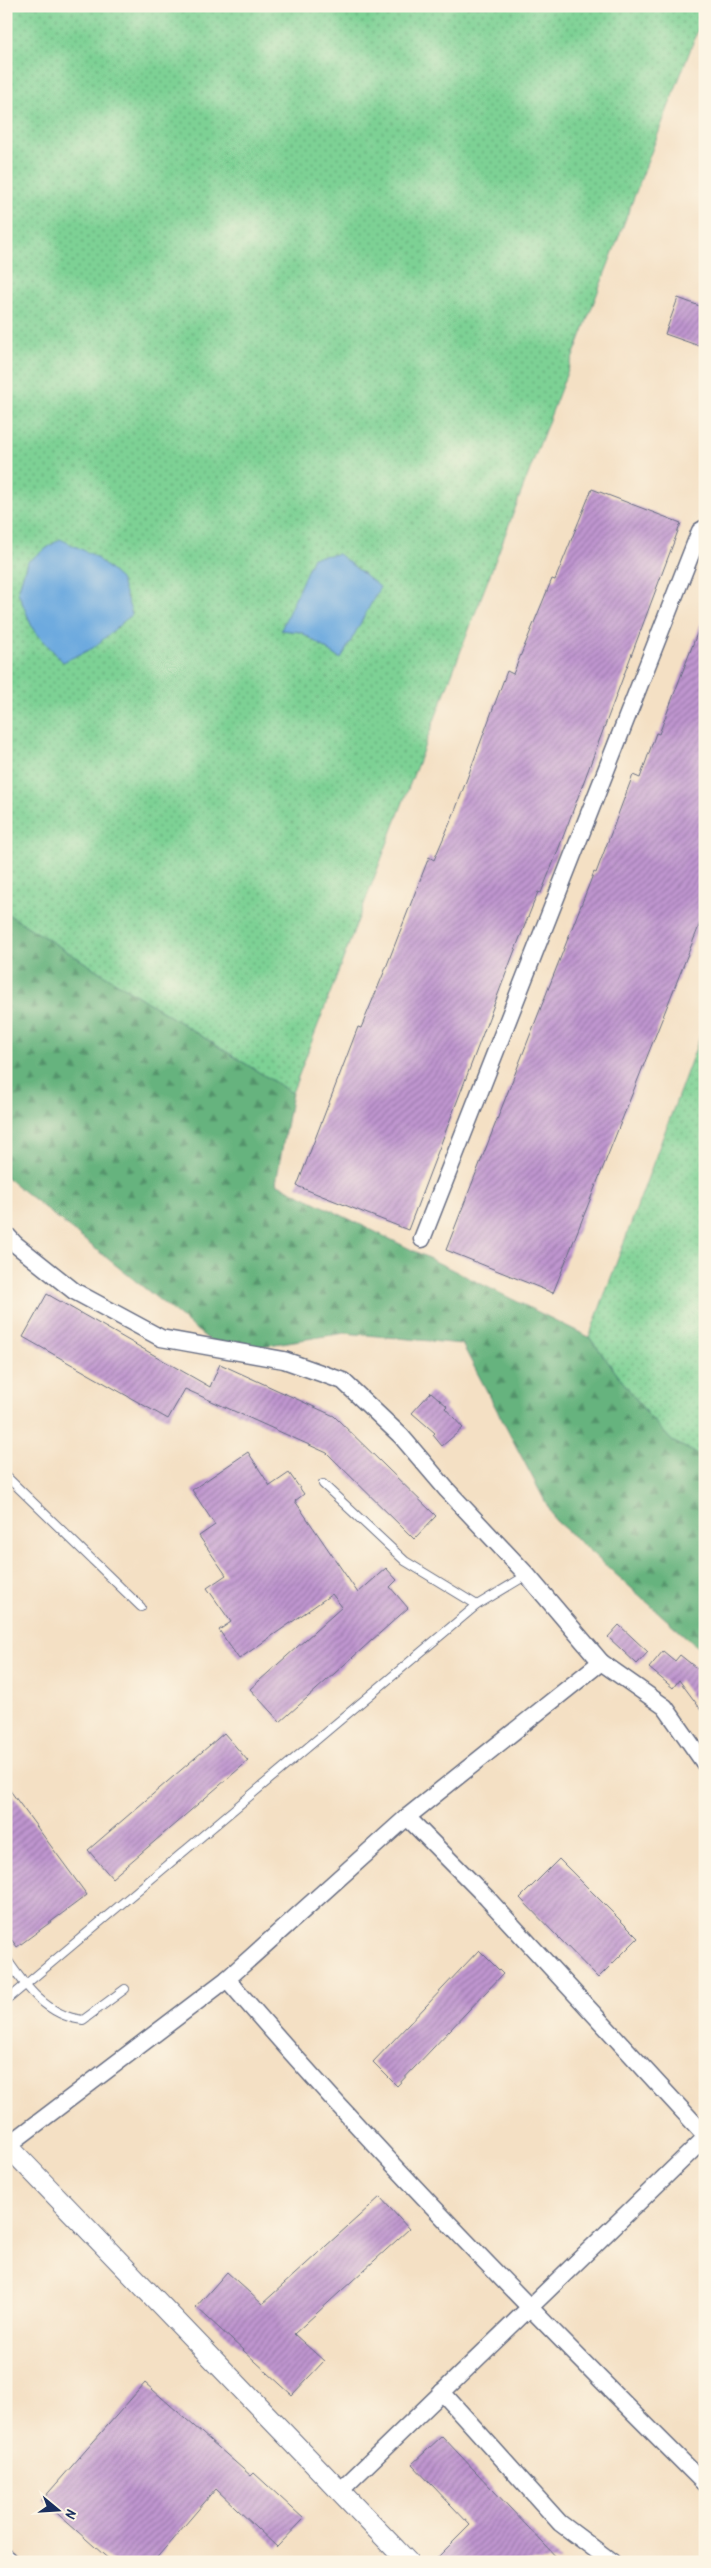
<svg xmlns="http://www.w3.org/2000/svg" width="711" height="2568" font-family="Kalam,sans-serif">
<style>
.grass{fill:url(#grass-dots);stroke:#4c8079;fill-rule:evenodd}
.forest{fill:url(#forest-firs);stroke:#40716e}
.water{fill:#6daadf;stroke:#446c9e}
.building{fill:url(#building-hatch)}
.lines{fill:none;stroke-linecap:round;stroke-linejoin:round}
.service-casing{stroke:#676d82;stroke-width:10}
.minor-casing{stroke:#676d82;stroke-width:19}
.tertiary-casing{stroke:#676d82;stroke-width:22}
.service{stroke:#fff;stroke-width:8}
.minor{stroke:#fff;stroke-width:16}
.tertiary{stroke:#fff;stroke-width:20}
</style>
<defs>
<pattern id="grass-dots" width="8" height="8" patternUnits="userSpaceOnUse" patternTransform="scale(1.25)"><rect width="8" height="8" fill="#7dd194"/><path d="M2 2h.1M6 6h.1" fill="none" stroke="#66aa7c" stroke-width="1.8" stroke-linecap="round"/></pattern>
<pattern id="forest-firs" width="22" height="20" patternUnits="userSpaceOnUse" patternTransform="scale(1.25)"><rect width="22" height="20" fill="#66b37e"/><path d="M5 1l3.5 6h-7zM16 11l3.5 6h-7z" fill="#53926a"/></pattern>
<pattern id="building-hatch" width="6" height="6" patternUnits="userSpaceOnUse" patternTransform="scale(1.25)"><rect width="6" height="6" fill="#bf95cf"/><path d="M-1 1l2-2M0 6l6-6M5 7l2-2" fill="none" stroke="#9a7aab"/></pattern>
</defs>
<rect width="100%" height="100%" fill="#fcf5e5"/>
<filter id="ink" filterUnits="userSpaceOnUse"><feTurbulence type="fractalNoise" baseFrequency=".02" numOctaves="2"/><feDisplacementMap in="SourceGraphic" scale="10" xChannelSelector="R" yChannelSelector="G"/><feConvolveMatrix kernelMatrix="1 2 1 2 8 2 1 2 1" color-interpolation-filters="sRGB"/></filter>
<filter id="wash" filterUnits="userSpaceOnUse"><feTurbulence type="fractalNoise" baseFrequency=".0096" numOctaves="4" result="noise"/><feDisplacementMap in="SourceGraphic" scale="20" xChannelSelector="R" yChannelSelector="G"/><feGaussianBlur stdDeviation="1.12" result="paint"/><feColorMatrix in="noise" values="0 0 0 0 0 0 0 0 0 0 0 0 0 0 0 0 0 1.4 0 .05"/><feComposite in="paint" operator="in"/></filter>
<g filter="url(#wash)">
<rect width="100%" height="100%" fill="#f4e0c4"/>
<g class="grass">
<path d="M6,6H705V11L292,1093L6,913ZM27,562L33,629L18,592ZM379,587L341,659L301,632L282,630Z"/>
<path d="M705,1023V1458L672,1441L648,1415L589,1337Z"/>
</g>
<path class="forest" d="M6,913L292,1093L276,1183L589,1337L648,1415L672,1441L705,1458V1654L555,1520L462,1344L345,1333L224,1352L6,1177Z"/>
<g class="water">
<path d="M60,539L93,555L120,579L132,614L93,648L63,662L33,629L18,592L27,562Z"/>
<path d="M338,554L380,587L341,659L301,632L281,630L313,557Z"/>
</g>
<g id="blocks">
<g class="building">
<path d="M678,298L705,308V348L665,334Z"/>
<path d="M592,489L681,523L557,853L541,893L538,892L513,955L408,1230L297,1186L358,1027L361,1028L385,970L429,857L434,860L455,811L507,671L513,674L552,579L555,580Z"/>
<path d="M704,615L705,911L553,1293L446,1250L594,872L596,873L633,775L640,778L656,733L659,734Z"/>
<path d="M47,1294L210,1387L220,1364L334,1416L436,1516L414,1539L327,1453L185,1389L168,1419L23,1337Z"/>
<path d="M431,1392L447,1406L445,1408L463,1428L442,1446L433,1435L435,1433L412,1413Z"/>
<path d="M248,1452L270,1486L289,1473L304,1494L295,1501L358,1593L386,1568L397,1580L390,1587L408,1608L280,1722L250,1689L342,1607L332,1594L239,1659L219,1630L231,1622L207,1588L226,1575L199,1536L215,1525L192,1490Z"/>
<path d="M619,1625L648,1652L637,1664L608,1637Z"/>
<path d="M663,1651L675,1661L680,1655L705,1675V1715L679,1680L673,1688L649,1668Z"/>
<path d="M224,1733L248,1761L112,1878L88,1850Z"/>
<path d="M6,1785L87,1895L17,1947L6,1932Z"/>
<path d="M559,1859L638,1938L598,1978L520,1898Z"/>
<path d="M479,1950L503,1974L397,2086L373,2062Z"/>
<path d="M380,2197L409,2229L294,2334L324,2361L292,2395L196,2307L227,2272L262,2304Z"/>
<path d="M145,2383L251,2476L254,2473L304,2519L277,2547L216,2489L153,2562H112L42,2500Z"/>
<path d="M442,2436L561,2562H433L470,2525L412,2464Z"/>
</g>
</g>
</g>
<g filter="url(#ink)">
<use href="#blocks" fill-opacity="0" stroke="#676d82" stroke-width="1"/>
<g class="lines">
<defs>
<g id="service">
<path d="M6,1476L141,1607"/>
<path d="M323,1484L405,1561L477,1605"/>
<path d="M6,1958C25,1986 47,2016 83,2020L125,1989"/>
<path d="M6,2001L477,1605L527,1575"/>
</g>
<g id="minor">
<path d="M6,1234L15,1244L74,1291L161,1338L284,1360L343,1381L401,1436L447,1490L527,1575L601,1662"/>
<path d="M422,1239L700,531L705,528"/>
<path d="M407,1817L487,1898L705,2135"/>
<path d="M227,1979C378,2155 540,2320 705,2484"/>
<path d="M6,2147L227,1979L407,1817L601,1662L665,1707L705,1764"/>
<path d="M442,2392L560,2523L612,2562"/>
<path d="M340,2491L705,2138"/>
<path d="M6,2558L10,2562"/>
</g>
<path id="tertiary" d="M6,2144L408,2562"/>
</defs>
<use href="#service" class="service-casing"/>
<use href="#minor" class="minor-casing"/>
<use href="#tertiary" class="tertiary-casing"/>
<use href="#service" class="service"/>
<use href="#minor" class="minor"/>
<use href="#tertiary" class="tertiary"/>
</g>
</g>
<rect width="711" height="2568" fill="none" stroke="#fcf5e5" stroke-width="25"/>
<g transform="translate(58 2510) rotate(108)" stroke="#fcf5e5" stroke-width="4" paint-order="stroke">
<path d="M0-4L9 19L0 12L-9 19Z" fill="#1b2f5e"/>
<text y="-8" font-size="14" font-weight="bold" text-anchor="middle" fill="#1b2f5e">N</text>
</g>
</svg>
